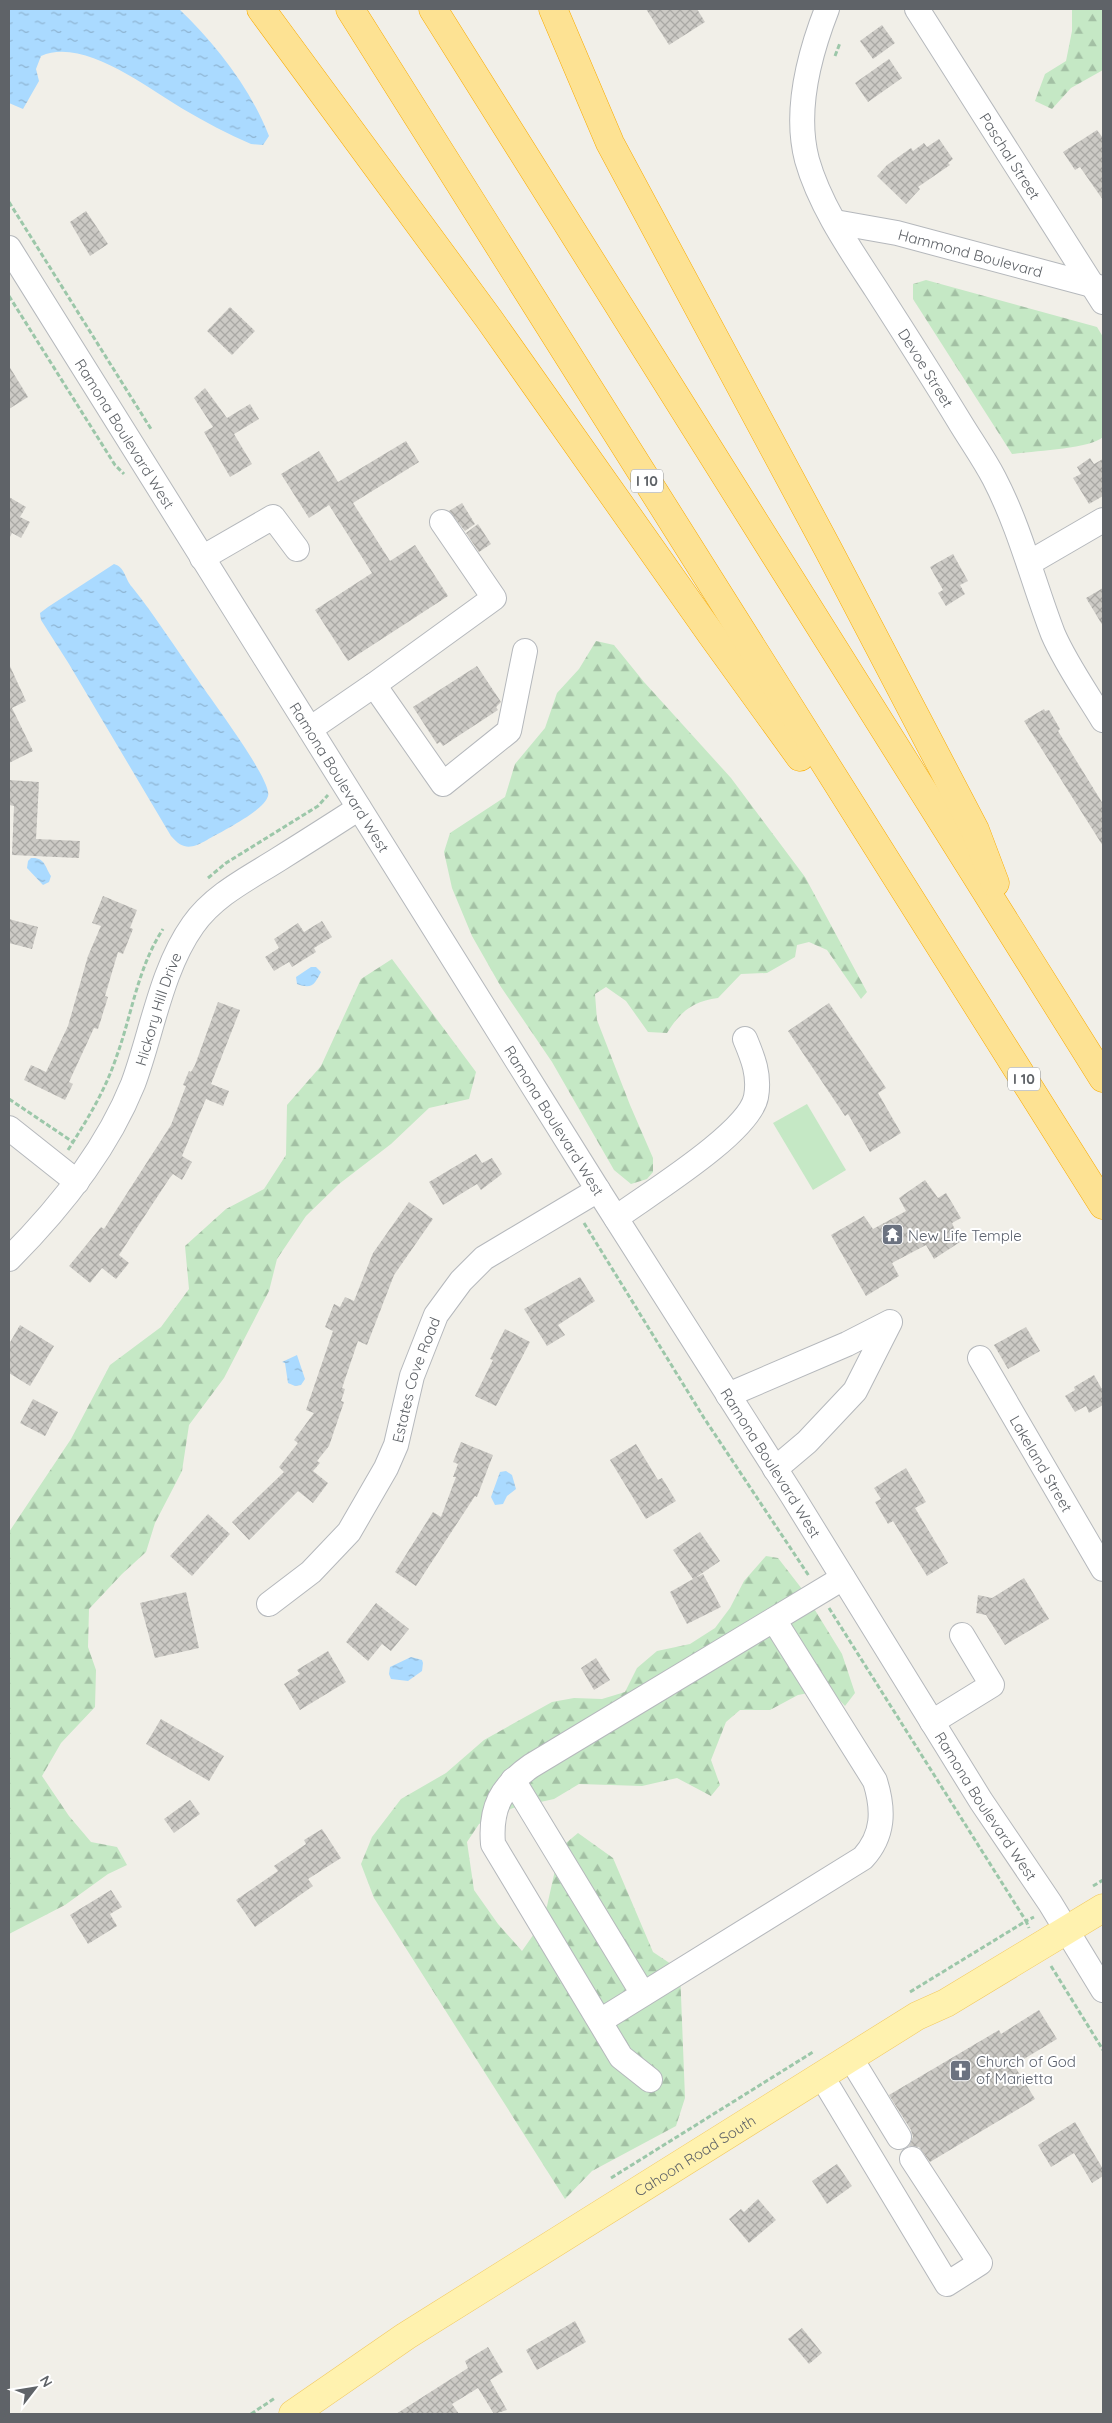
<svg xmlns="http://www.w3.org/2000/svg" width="1112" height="2423" font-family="Quicksand,sans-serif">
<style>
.forest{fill:url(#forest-firs)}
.pitch{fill:#c5e8c5}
.water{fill:url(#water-ripples)}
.building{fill:url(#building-cross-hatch)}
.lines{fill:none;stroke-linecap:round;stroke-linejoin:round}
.minor-casing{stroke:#b5b8bc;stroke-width:26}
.major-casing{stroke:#f2c960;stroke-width:29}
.highway-casing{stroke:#f9ab00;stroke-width:29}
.path{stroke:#9cc7a9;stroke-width:3;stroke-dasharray:5 2.5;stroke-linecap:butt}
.minor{stroke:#fff;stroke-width:24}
.major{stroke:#fff2af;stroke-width:28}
.highway{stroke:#fde293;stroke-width:28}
.labels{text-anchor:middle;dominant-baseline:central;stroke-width:4;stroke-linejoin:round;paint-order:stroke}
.shield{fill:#fff;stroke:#8f9295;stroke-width:1}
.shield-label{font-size:14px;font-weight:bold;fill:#5f6368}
.street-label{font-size:15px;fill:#5f6368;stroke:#fff}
.worship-label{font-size:15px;fill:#5b616d;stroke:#fff;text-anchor:start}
</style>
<defs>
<pattern id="forest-firs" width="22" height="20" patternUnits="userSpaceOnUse" patternTransform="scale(1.25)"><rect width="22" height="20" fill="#c5e8c5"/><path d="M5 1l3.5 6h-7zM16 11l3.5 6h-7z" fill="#a3c0a4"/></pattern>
<pattern id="water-ripples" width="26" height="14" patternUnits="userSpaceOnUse" patternTransform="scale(1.25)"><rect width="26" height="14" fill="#aadaff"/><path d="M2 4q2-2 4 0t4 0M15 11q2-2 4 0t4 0" fill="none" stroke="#8eb4d2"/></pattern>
<pattern id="building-cross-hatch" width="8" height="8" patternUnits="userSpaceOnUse" patternTransform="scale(1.25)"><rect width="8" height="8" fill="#cccac5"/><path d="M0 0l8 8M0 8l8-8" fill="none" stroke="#a9a8a4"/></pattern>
</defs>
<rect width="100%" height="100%" fill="#f1efe8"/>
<g class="forest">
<path d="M1072,9H1103V70L1071,88L1052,109L1035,101L1045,74L1066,61L1072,31Z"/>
<path d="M926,280L1097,327L1103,337V437C1090,449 1032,451 1012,454L913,299V284Z"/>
<path d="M596,641L614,645L644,682L731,778L805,877L867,992L861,999L827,950L809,942L797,945L795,957L767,973L741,974L718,998C693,1001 680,1012 667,1033L648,1032L626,1001L606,987L595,994L597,1020L630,1105L653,1158V1172L647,1179L631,1184L614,1170L552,1062L501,987L472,936L452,888L444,852L450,833L505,797L515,764L545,728L557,693L579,669Z"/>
<path d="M392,959L476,1072L469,1099L429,1108L391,1144L339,1184L306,1216L277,1259L269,1291L224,1378L189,1425L182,1471L155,1523L146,1552L122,1574L89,1609L88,1647L96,1670L95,1707L61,1743L42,1776L69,1816L91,1842L117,1847L127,1865L108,1874L65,1905L9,1934V1532L71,1439L110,1365L161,1327L189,1289L185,1246L226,1209L264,1189L286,1155L287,1105L321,1066L361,979Z"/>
<path d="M766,1556L778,1558L802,1589L842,1654L855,1693L845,1706L829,1689L798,1695L770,1710H740L726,1722L711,1760L720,1785L711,1796L677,1778L642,1786L579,1784L554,1799L513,1808L479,1824L467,1842L474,1890L498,1924L522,1951L536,1931L547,1906L560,1848L578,1833L613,1858L653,1952L680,1970L685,2098L676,2126L592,2171L565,2199L374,1898L361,1864L372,1837L401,1799L446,1773L484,1740L552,1702L574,1698L602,1699L625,1692L637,1668L657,1651L690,1644L715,1628L730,1608L744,1581Z"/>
</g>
<path class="pitch" d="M807,1104L846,1170L813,1190L773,1123Z"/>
<g class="water">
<path d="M9,9H179C215,43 251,89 269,136L263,145L251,144C228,134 205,122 183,109C147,88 84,37 41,56L36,69L39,81L23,109L9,103Z"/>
<path d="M114,564C125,567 125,579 132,587C156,617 176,649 198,680C209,697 273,781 268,796C264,811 221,832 207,840C191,849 183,850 171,836L69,664L41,620L40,613L48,607Z"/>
<path d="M31,858C45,857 45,867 51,876L49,882L43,885L27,868L28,861Z"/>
<path d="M311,967H316L321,972C315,983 313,990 297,984L296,977Z"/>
<path d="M297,1355L305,1379L301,1385L295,1386L288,1383L285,1363L282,1362Z"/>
<path d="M506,1471L512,1475L516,1489L507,1496L503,1504L495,1505L491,1497L500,1472Z"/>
<path d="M411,1657L422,1660L423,1663L422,1671L408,1681L391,1679L389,1674L390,1667Z"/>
</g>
<g class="building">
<path d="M646,9H697L705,22L669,45Z"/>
<path d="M882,25L895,43L873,59L860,41Z"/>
<path d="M889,59L902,78L868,102L855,83Z"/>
<path d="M1097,130L1103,138V200L1080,167L1075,170L1063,152Z"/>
<path d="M939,139L953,159L948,163L950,165L918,187L920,189L906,204L877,176L887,165L911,148L913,151L924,143L927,147Z"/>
<path d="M86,211L108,244L90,256L70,222Z"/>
<path d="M230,307L255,331L232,355L207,331Z"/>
<path d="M9,366L28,397L9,409Z"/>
<path d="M205,388L227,418L250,404L259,419L234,434L252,464L230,477L204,432L213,427L194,398Z"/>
<path d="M406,441L419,462L353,503L390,561L415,545L448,596L348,661L315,610L372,573L329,505L309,518L281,474L319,451L338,482Z"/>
<path d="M1090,458L1094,464L1103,459V496L1089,504L1073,478L1081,474L1077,467Z"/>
<path d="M9,497L26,507L20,517L30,522L21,538L12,533L9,539Z"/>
<path d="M462,503L475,524L465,531L449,511Z"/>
<path d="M478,524L491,544L479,552L466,533Z"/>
<path d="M953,554L968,581L960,585L965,594L946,606L938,593L943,590L930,567Z"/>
<path d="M1103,588V626L1086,598Z"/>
<path d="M9,664L26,701L12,708L33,751L9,763Z"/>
<path d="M477,666L501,702L496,707L498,710L443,746L440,742L437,744L413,707Z"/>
<path d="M1044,709L1045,711L1049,710L1060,729L1058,731L1103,804V846L1024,721Z"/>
<path d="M9,780L39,782L36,839L80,841L79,858L12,855L14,806L9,805Z"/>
<path d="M103,896L137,910L130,928L133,929L123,954L118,952L105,996L108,997L98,1029L94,1028L69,1082L73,1084L65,1100L24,1080L31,1065L46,1072L68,1026L88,956L101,926L92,923Z"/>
<path d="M9,919L38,927L32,949L9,943Z"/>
<path d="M322,921L332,937L314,948L316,952L292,967L289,962L274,971L265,957L279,948L274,939L298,923L304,932Z"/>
<path d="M218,1002L240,1010L211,1084L229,1091L223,1106L206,1099L182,1156L192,1162L182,1180L173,1174L169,1179L119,1255L129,1263L116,1279L102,1268L90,1283L69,1266L101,1227L104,1229L171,1125L186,1086L183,1085L189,1071L191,1072L195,1065Z"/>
<path d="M829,1003L886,1088L878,1093L901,1133L870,1152L848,1114L845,1116L788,1031Z"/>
<path d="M476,1154L482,1163L492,1158L502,1174L481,1190L477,1184L443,1205L429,1182Z"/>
<path d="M925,1180L938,1198L946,1193L961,1218L952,1223L960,1242L934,1259L926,1245L892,1263L899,1276L866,1296L831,1235L864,1216L873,1229L906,1211L899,1198Z"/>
<path d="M409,1202L433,1219L394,1275L367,1345L358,1341L342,1388L345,1389L341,1401L344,1402L329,1446L317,1461L320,1463L313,1471L328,1483L313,1503L298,1491L249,1540L232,1522L284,1472L279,1467L298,1443L294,1440L314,1413L306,1410L333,1331L325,1327L334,1304L340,1307L345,1297L354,1301L373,1253Z"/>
<path d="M580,1277L595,1301L558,1325L565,1335L547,1346L524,1309Z"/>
<path d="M20,1325L54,1346L30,1386L9,1373V1344Z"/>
<path d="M1026,1327L1040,1351L1008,1369L994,1345Z"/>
<path d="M505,1329L530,1342L496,1406L475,1396L493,1360L490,1359Z"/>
<path d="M1094,1375L1103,1391V1405L1089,1413L1086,1406L1075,1412L1065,1396L1075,1390L1074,1387Z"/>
<path d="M33,1399L58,1412L45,1436L20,1423Z"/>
<path d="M461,1442L493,1455L477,1497L475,1496L416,1586L395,1572L433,1512L441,1517L456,1477H453L458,1464L453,1462Z"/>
<path d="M636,1444L658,1480L662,1478L676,1501L646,1519L610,1460Z"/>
<path d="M906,1468L926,1502L915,1508L948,1563L927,1576L893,1521L888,1524L875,1502L881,1499L874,1488Z"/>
<path d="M208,1514L230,1534L192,1576L170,1556Z"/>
<path d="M700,1532L720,1561L695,1578L703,1574L721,1607L687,1624L670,1592L693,1579L673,1550Z"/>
<path d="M1024,1578L1049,1619L1005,1645L986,1615L976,1613L978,1595L992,1598Z"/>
<path d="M186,1592L199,1648L155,1658L140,1603Z"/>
<path d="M376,1603L409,1629L391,1651L382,1644L368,1661L346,1642Z"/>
<path d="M328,1651L346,1682L300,1710L284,1684L300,1674L297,1670Z"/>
<path d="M596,1658L610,1680L594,1690L581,1668Z"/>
<path d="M161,1719L224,1756L209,1781L146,1744Z"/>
<path d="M190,1800L200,1814L174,1833L164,1819Z"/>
<path d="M322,1829L341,1858L308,1879L313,1886L255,1927L236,1900L278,1871L274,1866L306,1844L304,1840Z"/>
<path d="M111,1890L122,1907L110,1914L117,1926L88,1944L70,1915Z"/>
<path d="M1039,2010L1057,2039L1014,2065L1035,2099L930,2162L919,2147L909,2146L913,2137L911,2130L889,2095L999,2030L1001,2034Z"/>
<path d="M1075,2122L1103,2169V2176L1092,2183L1074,2153L1051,2167L1038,2145Z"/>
<path d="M837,2164L852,2186L827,2204L812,2181Z"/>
<path d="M758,2199L776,2220L749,2243L729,2219L741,2209L744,2212Z"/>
<path d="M575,2321L586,2342L537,2370L526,2350Z"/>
<path d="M802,2328L822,2353L809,2364L788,2339Z"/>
<path d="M488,2347L503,2372L490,2380L507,2410L494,2414L478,2388L452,2404L459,2414H396L468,2368L465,2361Z"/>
</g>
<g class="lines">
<defs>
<g id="minor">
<path id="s1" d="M827,9C809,55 794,111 807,160C820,206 850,249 876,289C905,334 933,378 961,424C972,442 984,459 994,478C1020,528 1033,582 1053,634C1066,664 1086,692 1103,720"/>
<path id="s2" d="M917,9L1103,302"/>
<path id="s3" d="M835,222L897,233L1099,287"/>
<path id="s4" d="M9,248L598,1190L792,1495L981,1801L1050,1903L1103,1990"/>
<path d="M202,558L273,517L297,549"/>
<path d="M1029,563L1103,520"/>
<path d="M374,685L443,784L509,731L525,651"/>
<path d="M310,729L374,685L494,598L442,522"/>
<path d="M9,1128L77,1182"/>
<path d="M616,1218C647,1195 749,1133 756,1097C760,1075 753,1058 745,1039"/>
<path id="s5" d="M9,1259C59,1209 106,1151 133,1084C152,1033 161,970 193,925C214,895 249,878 279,859C306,842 333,825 359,808"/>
<path id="s6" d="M980,1358L1103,1569"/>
<path d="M728,1395L847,1344L890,1322L855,1391L807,1442L775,1469"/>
<path id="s7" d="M269,1604L311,1572L349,1532L386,1468L396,1445L412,1376L436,1315L461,1281L484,1258L598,1190"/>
<path d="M932,1722L992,1685L962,1635"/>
<path d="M513,1780L643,1994"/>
<path d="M600,2021L863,1858C884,1835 884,1810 875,1781L774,1620"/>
<path d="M850,2057L899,2137"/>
<path d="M821,2075L947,2284L980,2263L912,2159"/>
<path d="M650,2080L621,2057L493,1844C490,1808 501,1787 531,1766L843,1578"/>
</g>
<g id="major">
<path id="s8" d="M293,2414L406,2336L917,2016L946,2003L1103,1908"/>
</g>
<g id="highway">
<path d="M261,9L489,319L711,634L800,757"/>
<path d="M350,9L1103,1205"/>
<path d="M433,9L1103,1078"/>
<path d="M553,9L610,143L828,549L975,830L995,883"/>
</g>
</defs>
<use href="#minor" class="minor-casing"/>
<use href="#major" class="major-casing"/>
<use href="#highway" class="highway-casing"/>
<g class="path">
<path d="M835,56L840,43"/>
<path d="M9,202L151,429"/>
<path d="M9,296L115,465L124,474"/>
<path d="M208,878L226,863L318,806L328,795"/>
<path d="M9,1099L73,1142"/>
<path d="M68,1150C87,1120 105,1091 116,1058C132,1015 137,969 163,929"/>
<path d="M584,1223L704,1418L809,1576"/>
<path d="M829,1608L1026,1921L1034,1917"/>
<path d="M1093,1886L1103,1880"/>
<path d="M1051,1966L1103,2050"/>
<path d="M910,1992L1026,1921L1029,1928"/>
<path d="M611,2178L813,2052"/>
<path d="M251,2414L275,2398"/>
</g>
<use href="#minor" class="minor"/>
<use href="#major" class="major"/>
<use href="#highway" class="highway"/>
</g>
<defs>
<symbol id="temple-square" viewBox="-11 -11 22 22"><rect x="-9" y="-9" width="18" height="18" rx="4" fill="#6b7280" stroke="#fff"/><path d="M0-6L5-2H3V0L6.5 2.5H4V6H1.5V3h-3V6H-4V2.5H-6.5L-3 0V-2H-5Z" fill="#fff"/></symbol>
<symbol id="church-square" viewBox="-11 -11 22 22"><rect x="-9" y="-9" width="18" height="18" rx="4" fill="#6b7280" stroke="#fff"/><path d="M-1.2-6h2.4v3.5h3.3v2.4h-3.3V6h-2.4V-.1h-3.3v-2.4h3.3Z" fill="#fff"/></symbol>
</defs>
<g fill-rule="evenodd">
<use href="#temple-square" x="880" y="1222" width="25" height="25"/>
<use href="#church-square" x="948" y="2058" width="25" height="25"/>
</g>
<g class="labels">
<g class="shield">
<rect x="631" y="469.5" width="32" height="23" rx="4"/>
<rect x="1008" y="1067.5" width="32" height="23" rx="4"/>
</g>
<g class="shield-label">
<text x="647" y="481">I 10</text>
<text x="1024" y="1079">I 10</text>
</g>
<g class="street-label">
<text stroke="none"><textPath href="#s2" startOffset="174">Paschal Street</textPath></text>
<text stroke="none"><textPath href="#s3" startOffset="139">Hammond Boulevard</textPath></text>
<text stroke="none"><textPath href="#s1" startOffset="395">Devoe Street</textPath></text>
<text stroke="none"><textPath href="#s4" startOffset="219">Ramona Boulevard West</textPath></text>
<text stroke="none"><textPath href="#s4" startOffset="624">Ramona Boulevard West</textPath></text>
<text stroke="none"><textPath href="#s5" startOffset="295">Hickory Hill Drive</textPath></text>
<text stroke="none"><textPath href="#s4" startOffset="1029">Ramona Boulevard West</textPath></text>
<text stroke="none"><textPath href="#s7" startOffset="275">Estates Cove Road</textPath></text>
<text stroke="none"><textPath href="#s4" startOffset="1434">Ramona Boulevard West</textPath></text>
<text stroke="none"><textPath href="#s6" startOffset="122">Lakeland Street</textPath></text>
<text stroke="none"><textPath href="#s4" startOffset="1839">Ramona Boulevard West</textPath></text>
<text stroke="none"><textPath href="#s8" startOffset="478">Cahoon Road South</textPath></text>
</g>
<g class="worship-label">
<text x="908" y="1235">New Life Temple</text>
<text x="976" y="2061">Church of God<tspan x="976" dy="17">of Marietta</tspan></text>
</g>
</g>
<rect width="1112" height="2423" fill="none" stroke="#5f6368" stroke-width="20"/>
<g transform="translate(35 2388) rotate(59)" stroke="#ffffff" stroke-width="4" paint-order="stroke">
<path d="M0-4L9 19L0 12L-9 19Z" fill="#5f6368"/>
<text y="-8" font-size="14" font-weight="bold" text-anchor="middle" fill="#5f6368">N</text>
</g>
</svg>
